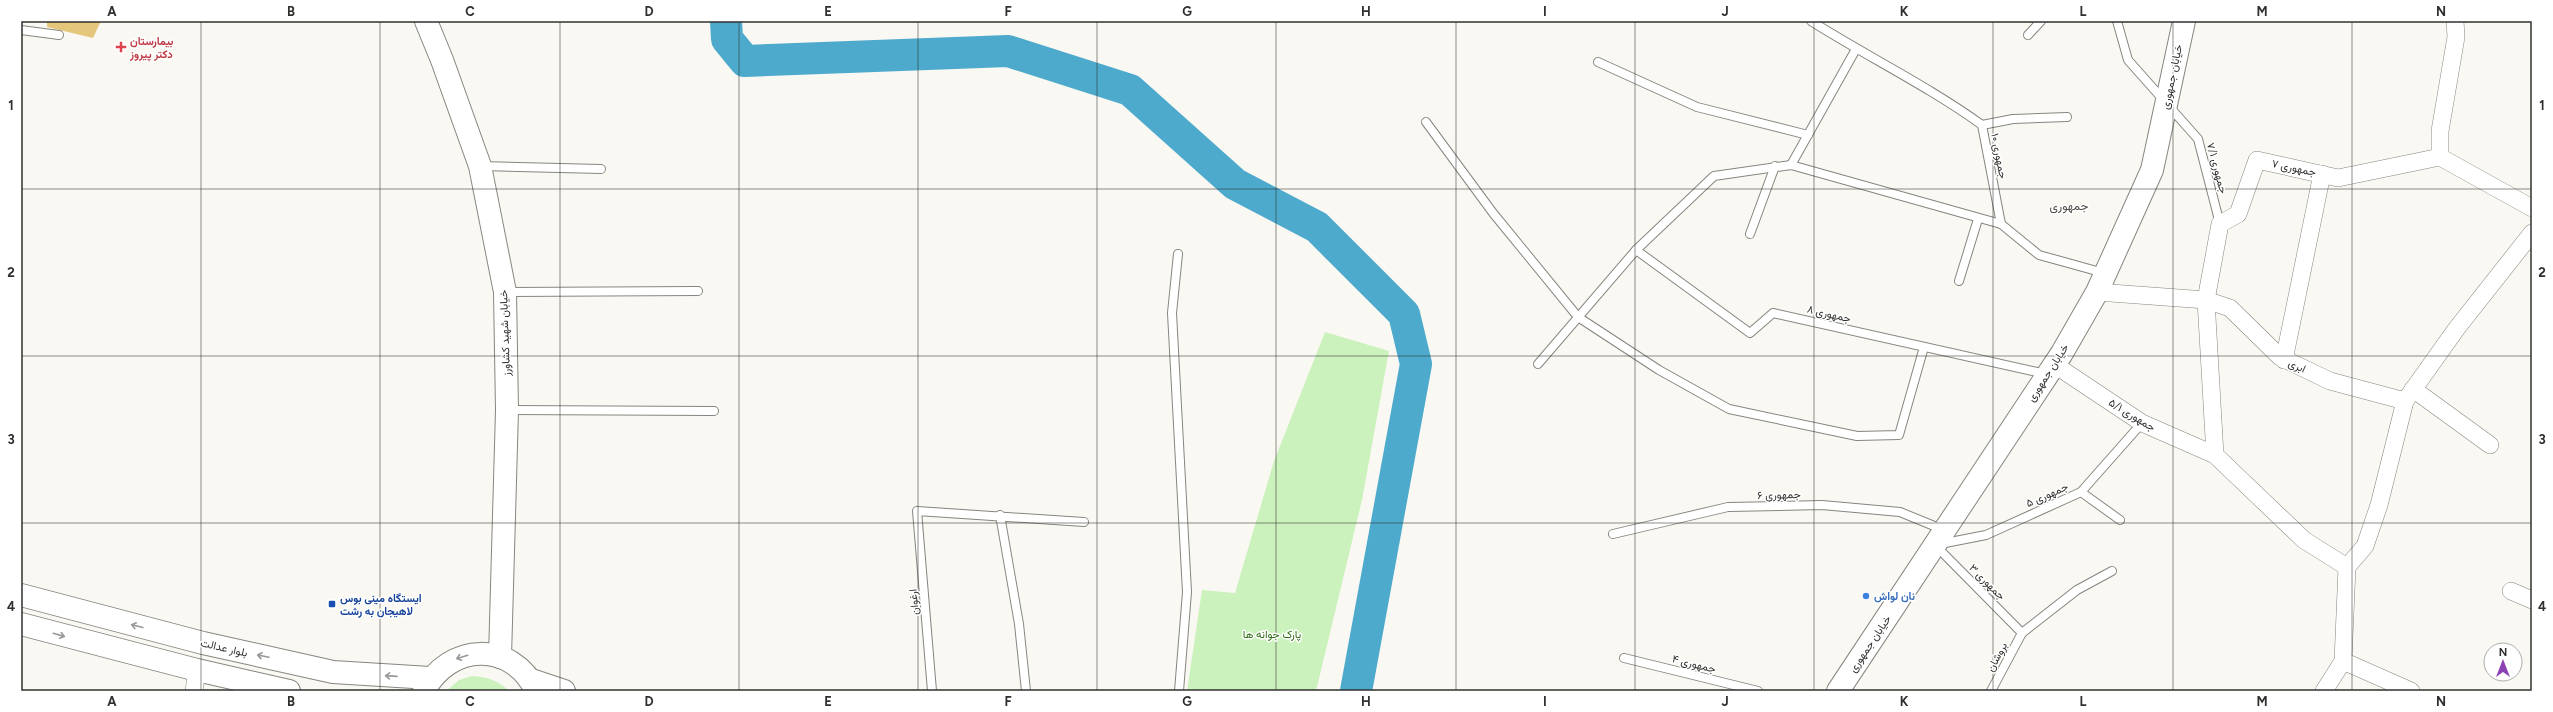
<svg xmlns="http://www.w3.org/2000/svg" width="2553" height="712" font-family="Figtree,Vazirmatn,sans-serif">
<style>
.green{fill:#cbf2bd}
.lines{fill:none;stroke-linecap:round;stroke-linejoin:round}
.river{stroke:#4daacd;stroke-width:32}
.building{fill:#e5c77b}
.service-casing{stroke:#87857f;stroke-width:10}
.minor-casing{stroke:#87857f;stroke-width:18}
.secondary-casing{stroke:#87857f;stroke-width:24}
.primary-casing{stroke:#87857f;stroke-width:24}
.service{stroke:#fff;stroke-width:8}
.minor{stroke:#fff;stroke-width:17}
.secondary{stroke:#fff;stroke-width:22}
.primary{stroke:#fff;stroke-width:22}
.oneway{stroke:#989896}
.grid{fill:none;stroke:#31302e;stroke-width:1;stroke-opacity:0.55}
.health-dot{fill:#e0444e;stroke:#fff;stroke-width:1.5}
.shop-dot{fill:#3f7fe0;stroke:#fff;stroke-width:1.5}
.transit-dot{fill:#1a4fb4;stroke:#fff;stroke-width:1.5}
.labels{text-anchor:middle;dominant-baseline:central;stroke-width:3;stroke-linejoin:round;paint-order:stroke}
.health-label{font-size:11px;font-weight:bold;fill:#be3a42;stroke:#fff;text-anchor:start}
.street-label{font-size:11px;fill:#31302e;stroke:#fff}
.shop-label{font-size:11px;font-weight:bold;fill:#366cbe;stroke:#fff;text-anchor:start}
.transit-label{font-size:11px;font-weight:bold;fill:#164399;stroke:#fff;text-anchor:start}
.park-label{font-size:11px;fill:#2d6810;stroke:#fff}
.neighbourhood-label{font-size:12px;fill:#4b4944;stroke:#fff}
.neatline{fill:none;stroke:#31302e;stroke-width:1.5}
.grid-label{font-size:13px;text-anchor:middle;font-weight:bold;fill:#31302e}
</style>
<rect width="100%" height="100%" fill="#faf8f2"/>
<g class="green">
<path d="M1325,332L1389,351L1362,500L1316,691H1187L1202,590L1235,593L1274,461Z"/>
<path d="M472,676C487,677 498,680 509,691H446L459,680Z"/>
</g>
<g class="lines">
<path class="river" d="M726,21L727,39L745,61L1008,51L1130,90L1235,184L1317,227L1404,314L1416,364L1356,691"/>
</g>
<path class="building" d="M47,21H101L93,38L47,27Z"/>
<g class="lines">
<defs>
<g id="service">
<path d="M1811,21C1868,57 1928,86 1982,125L2001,224L2039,255L2104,273"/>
<path d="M2117,21L2128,60L2198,139L2220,224"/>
<path d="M21,30L59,35"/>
<path d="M2028,35L2041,21"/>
<path d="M1598,62L1697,107L1808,135"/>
<path d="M1426,122L1493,213L1578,317L1659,370L1729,409L1857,436L1899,435L1924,347"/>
<path d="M1982,125L2013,119L2067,117"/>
<path d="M1791,165L1856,49"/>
<path d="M481,166L601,169"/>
<path d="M1750,234L1775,166"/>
<path d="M1636,250L1750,333L1773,313L2046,374"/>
<path d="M1178,254L1172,313L1187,592L1179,691"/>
<path d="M1959,281L1978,219"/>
<path d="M505,292L698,291"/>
<path d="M1538,364L1636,250L1714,176L1791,165L2001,224"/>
<path d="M508,410L714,411"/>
<path d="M2081,492L2120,520"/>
<path d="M1000,515L1019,624L1026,691"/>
<path d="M1613,534L1728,507L1822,505L1900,512L1944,530"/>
<path d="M1940,544L1986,535L2081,492L2142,423"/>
<path d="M1936,546L2022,633"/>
<path d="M1624,658L1758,691"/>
<path d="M932,691L917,511L1084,522"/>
<path d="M1991,691L2022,633L2077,590L2112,571"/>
</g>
<g id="minor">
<path d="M2440,157V131L2456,37L2455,21"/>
<path d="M2097,292L2206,300L2220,224L2238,214L2257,160L2338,178L2440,157L2532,208"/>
<path d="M2284,360L2322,174"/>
<path d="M2055,365L2142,423L2215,455"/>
<path d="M2413,389L2490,445"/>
<path d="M2347,567L2365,546L2379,505L2405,401L2457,328L2532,233"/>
<path d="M2511,591L2532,600"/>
<path d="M2343,661L2411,691"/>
<path d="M194,691L197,670"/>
<path d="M2324,691L2343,661L2347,567L2304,540L2215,455L2206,300L2230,308L2280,357L2330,381L2405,401"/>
</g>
<g id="secondary">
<path d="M426,21L442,60L480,166L505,292L507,410L500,657"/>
<path d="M1838,691L2062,353L2097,292L2152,170L2184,21"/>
</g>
<g id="primary">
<path d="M21,595L203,643L333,672L430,678"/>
<path d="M21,624L197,670L289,691"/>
<path d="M531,680L564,691"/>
<path d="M424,691C449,643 512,640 536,691"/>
</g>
</defs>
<use href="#service" class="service-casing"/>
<use href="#minor" class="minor-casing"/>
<use href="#secondary" class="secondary-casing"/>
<use href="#primary" class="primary-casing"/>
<use href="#service" class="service"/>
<use href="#minor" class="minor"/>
<use href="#secondary" class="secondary"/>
<use href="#primary" class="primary"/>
</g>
<defs><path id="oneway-shaft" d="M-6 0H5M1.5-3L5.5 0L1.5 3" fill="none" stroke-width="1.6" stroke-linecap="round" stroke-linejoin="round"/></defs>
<g class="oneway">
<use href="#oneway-shaft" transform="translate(137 626) rotate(-166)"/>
<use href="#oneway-shaft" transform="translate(59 635) rotate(16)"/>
<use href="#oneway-shaft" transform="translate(263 656) rotate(-168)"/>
<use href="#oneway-shaft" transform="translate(462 657) rotate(163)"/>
<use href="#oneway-shaft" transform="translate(391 676) rotate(-176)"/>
</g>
<path class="grid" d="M201,21V691M380,21V691M560,21V691M739,21V691M918,21V691M1097,21V691M1276,21V691M1456,21V691M1635,21V691M1814,21V691M1993,21V691M2173,21V691M2352,21V691M21,189H2532M21,356H2532M21,523H2532"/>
<path class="health-dot" d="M119 41h4v4h4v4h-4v4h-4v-4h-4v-4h4z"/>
<circle class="shop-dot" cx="1866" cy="596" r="4"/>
<rect class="transit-dot" x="328" y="600" width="8" height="8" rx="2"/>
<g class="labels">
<g class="health-label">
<text x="130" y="41">بیمارستان<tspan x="130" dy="13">دکتر پیروز</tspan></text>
</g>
<g class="street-label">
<text transform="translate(2172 77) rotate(-78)">خیابان جمهوری</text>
<text transform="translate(1999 156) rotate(79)">جمهوری ۱۰</text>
<text transform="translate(2217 168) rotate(75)">جمهوری ۷/۱</text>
<text transform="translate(2294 168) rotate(12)">جمهوری ۷</text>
<text transform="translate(1829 314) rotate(13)">جمهوری ۸</text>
<text transform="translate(505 333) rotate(-92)">خیابان شهید کشاورز</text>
<text transform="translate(2297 366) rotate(25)">ابری</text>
<text transform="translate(2048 373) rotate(-57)">خیابان جمهوری</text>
<text transform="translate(2132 415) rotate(31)">جمهوری ۵/۱</text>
<text transform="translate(1779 495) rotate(-1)">جمهوری ۶</text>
<text transform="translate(2047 495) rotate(-24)">جمهوری ۵</text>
<text transform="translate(1987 582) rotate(45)">جمهوری ۳</text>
<text transform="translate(914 602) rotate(-95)">ارغوان</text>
<text transform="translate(1870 644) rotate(-56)">خیابان جمهوری</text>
<text transform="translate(224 648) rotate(13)">بلوار عدالت</text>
<text transform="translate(1997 657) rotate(-62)">بروشان</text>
<text transform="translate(1694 664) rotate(14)">جمهوری ۴</text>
</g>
<g class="shop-label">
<text x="1874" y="596">نان لواش</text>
</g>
<g class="transit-label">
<text x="340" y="598">ایستگاه مینی بوس<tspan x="340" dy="13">لاهیجان به رشت</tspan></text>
</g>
<g class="park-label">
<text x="1272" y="634">پارک جوانه ها</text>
</g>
<g class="neighbourhood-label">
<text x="2069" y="206">جمهوری</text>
</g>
</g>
<rect width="2553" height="712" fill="none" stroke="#ffffff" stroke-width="44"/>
<g transform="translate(2503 662)"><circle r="19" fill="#ffffff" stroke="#adacab"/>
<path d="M0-3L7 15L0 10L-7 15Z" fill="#8d42b3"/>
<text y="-6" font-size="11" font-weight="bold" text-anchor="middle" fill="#31302e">N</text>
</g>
<rect x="22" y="22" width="2509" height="668" class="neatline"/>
<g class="grid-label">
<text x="112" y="16">A</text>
<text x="291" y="16">B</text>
<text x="470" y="16">C</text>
<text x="649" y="16">D</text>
<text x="828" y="16">E</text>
<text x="1008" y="16">F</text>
<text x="1187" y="16">G</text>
<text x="1366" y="16">H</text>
<text x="1545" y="16">I</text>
<text x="1725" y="16">J</text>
<text x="1904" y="16">K</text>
<text x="2083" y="16">L</text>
<text x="2262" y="16">M</text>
<text x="2441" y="16">N</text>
<text x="11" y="110">1</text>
<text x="2542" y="110">1</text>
<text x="11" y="277">2</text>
<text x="2542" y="277">2</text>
<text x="11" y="444">3</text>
<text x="2542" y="444">3</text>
<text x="11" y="611">4</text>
<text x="2542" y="611">4</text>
<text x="112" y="706">A</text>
<text x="291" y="706">B</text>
<text x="470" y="706">C</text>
<text x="649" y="706">D</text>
<text x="828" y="706">E</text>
<text x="1008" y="706">F</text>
<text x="1187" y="706">G</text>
<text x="1366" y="706">H</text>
<text x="1545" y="706">I</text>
<text x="1725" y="706">J</text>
<text x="1904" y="706">K</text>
<text x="2083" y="706">L</text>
<text x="2262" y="706">M</text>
<text x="2441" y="706">N</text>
</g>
</svg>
